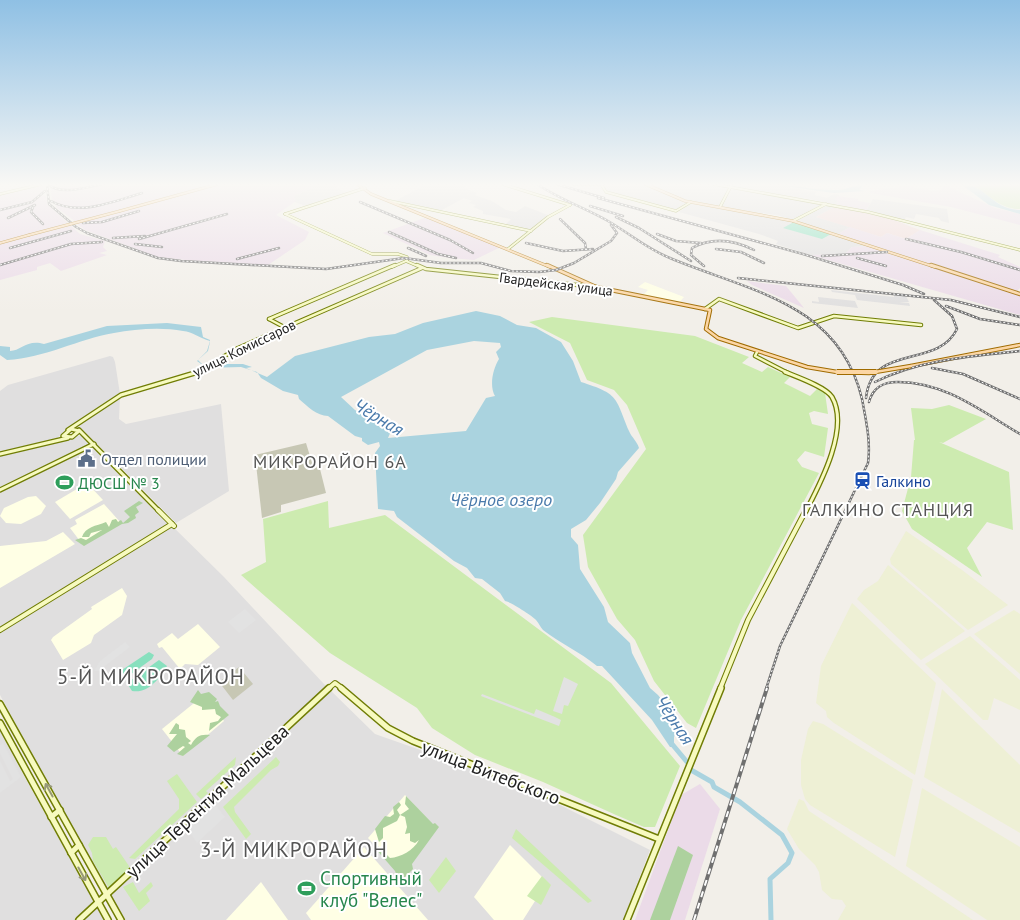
<svg xmlns="http://www.w3.org/2000/svg" width="1020" height="920" font-family="'PT Sans',sans-serif">
<style>
.residential{fill:#e0dfdf}
.commercial{fill:#f2dad9}
.industrial{fill:#ebdbe8}
.education{fill:#ffffe5}
.construction{fill:#c7c7b4}
.farmland{fill:#eef0d5}
.grass{fill:#cdebb0}
.forest{fill:#add19e}
.pitch{fill:#88e0be}
.parking{fill:#e2e2e2}
.water{fill:#aad3df;fill-rule:evenodd}
.lines{fill:none;stroke-linecap:round;stroke-linejoin:round}
.river{stroke:#aad3df;stroke-width:5}
.ferry{stroke:#4a7aab;stroke-width:1;stroke-dasharray:4 3;stroke-linecap:butt}
.secondary-far4-casing{stroke:#707d05;stroke-width:3}
.secondary-far3-casing{stroke:#707d05;stroke-width:4.5}
.secondary-far2-casing{stroke:#707d05;stroke-width:5.5}
.secondary-far1-casing{stroke:#707d05;stroke-width:6}
.secondary-casing{stroke:#707d05;stroke-width:8}
.primary-far1-casing{stroke:#a06b00;stroke-width:3}
.primary-casing{stroke:#a06b00;stroke-width:4.5}
.secondary-far4{stroke:#f7fabf;stroke-width:2}
.secondary-far3{stroke:#f7fabf;stroke-width:2.5}
.secondary-far2{stroke:#f7fabf;stroke-width:3}
.secondary-far1{stroke:#f7fabf;stroke-width:4}
.secondary{stroke:#f7fabf;stroke-width:5}
.primary-far1{stroke:#fcd6a4;stroke-width:2}
.primary{stroke:#fcd6a4;stroke-width:2.5}
.rail-far1-casing{stroke:#707070;stroke-width:2.5}
.rail-casing{stroke:#707070;stroke-width:4}
.rail-far1{stroke:#fff;stroke-width:1;stroke-dasharray:2;stroke-linecap:butt}
.rail{stroke:#fff;stroke-width:2;stroke-dasharray:6;stroke-linecap:butt}
.primary-bridge-far2-casing{stroke:#a06b00;stroke-width:3;stroke-linecap:butt}
.primary-bridge-far1-casing{stroke:#a06b00;stroke-width:4.5;stroke-linecap:butt}
.primary-bridge-casing{stroke:#a06b00;stroke-width:6;stroke-linecap:butt}
.primary-bridge-far2{stroke:#fcd6a4;stroke-width:2}
.primary-bridge-far1{stroke:#fcd6a4;stroke-width:2.5}
.primary-bridge{stroke:#fcd6a4;stroke-width:4}
.oneway{stroke:#979978}
.labels{text-anchor:middle;dominant-baseline:central;stroke-width:4;stroke-linejoin:round;paint-order:stroke}
.far-street-label{font-size:14px;fill:#222;stroke:#fff}
.service-label{font-size:16px;fill:#4e5e75;stroke:#fff;text-anchor:start}
.transit-label{font-size:16px;fill:#164399;stroke:#fff;text-anchor:start}
.leisure-label{font-size:16px;fill:#27864d;stroke:#fff;text-anchor:start}
.water-label{font-size:18px;font-style:italic;fill:#4a7aab;stroke:#fff}
.neighbourhood-label{font-size:18px;letter-spacing:1px;fill:#555;stroke:#fff}
.near-street-label{font-size:19px;fill:#222;stroke:#fff}
.near-leisure-label{font-size:19px;fill:#27864d;stroke:#fff;text-anchor:start}
.near-neighbourhood-label{font-size:21px;letter-spacing:1px;fill:#555;stroke:#fff}
</style>
<rect width="100%" height="100%" fill="#f2efe9"/>
<g class="residential">
<path d="M321,184H329L348,193L305,206L295,202L294,196Z"/>
<path d="M427,184H460L465,186L464,188L477,193L475,195L492,201L506,210L516,212L525,206L550,216L530,230L505,225L511,219L483,214V211L473,207L476,205L469,203L472,201L464,198L440,211L395,201Z"/>
<path d="M602,184H768L816,192L815,195L827,198L834,194L839,195V201L834,204L793,196L836,206L816,217L850,227L838,234L777,215L733,209L790,220L870,246L852,247L845,254L811,255L776,244L778,241L759,234L679,212L691,203H688L676,211L607,192Z"/>
<path d="M873,199L947,209L949,223L941,221L939,218L916,214L914,219L906,217L904,220L866,211Z"/>
<path d="M831,290L894,297V295L906,296L909,302H899L909,303L910,306L857,300L855,295L832,292Z"/>
<path d="M818,297L855,301L858,308L812,303V301L819,302Z"/>
<path d="M110,356L113,357L115,362L120,394L94,410L57,438L0,453V391L8,385Z"/>
<path d="M120,396L119,419L126,424L221,404L229,491L176,523L79,426L80,423Z"/>
<path d="M82,435L86,436L101,456L224,577L324,684L375,734L520,785L650,850L623,920H123L0,695V454Z"/>
<path d="M0,731L23,774L104,920H0Z"/>
</g>
<path class="commercial" d="M836,206L891,219L920,230L906,239L887,233L881,237L816,217Z"/>
<g class="industrial">
<path d="M44,184L45,190L40,195L46,196L47,204L69,224L0,242V194Z"/>
<path d="M50,184L211,186L321,184L294,196L296,201L276,215L309,232L305,240L268,265L185,260L158,257L85,230L76,223L185,192L76,222L57,208L52,200Z"/>
<path d="M907,186L934,191L941,190L943,186L949,187L995,208L1020,214V225L951,207L870,193V191Z"/>
<path d="M838,196L858,199V201L870,203L866,211L834,204L838,202L835,199Z"/>
<path d="M424,218L429,219L501,247L474,260L450,258L430,255L383,233Z"/>
<path d="M70,225L80,234L105,241L103,247L107,251L99,253L107,255L61,271L50,263L37,267V270L0,280V244Z"/>
<path d="M850,227L881,237L887,233L906,239L920,230L1000,255L998,257L1020,267V288L1016,292L838,234Z"/>
<path d="M870,246L1020,294V315L811,255L845,254L852,247Z"/>
<path d="M747,281L786,286L804,308L752,285Z"/>
<path d="M700,784L720,809L685,920H635L681,795Z"/>
</g>
<g class="education">
<path d="M645,282L684,297L679,303L642,296L648,290L638,287Z"/>
<path d="M87,483L103,500L70,519L55,502Z"/>
<path d="M36,496L46,506L41,514L21,524L6,523L0,516L4,508L28,497Z"/>
<path d="M104,504L121,523L83,545L70,528L77,524L75,520Z"/>
<path d="M63,532L75,544L0,588V546L46,541Z"/>
<path d="M122,588L127,596L122,615L94,635L91,643L63,660L51,640L53,637L92,609L91,607Z"/>
<path d="M198,624L220,647L198,665L185,664L180,669L162,647L159,648L157,644L172,633L178,639Z"/>
<path d="M204,695L224,721L183,756L162,729Z"/>
<path d="M405,795L436,828L400,872L368,838Z"/>
<path d="M510,845L547,882L523,920H494L474,897Z"/>
<path d="M364,847L428,920H311L306,913Z"/>
<path d="M261,882L288,920H226Z"/>
</g>
<g class="construction">
<path d="M306,443L313,466L320,469L326,493L281,505V512L262,518L255,455Z"/>
<path d="M239,667L253,684L233,700L219,682Z"/>
</g>
<g class="farmland">
<path d="M906,531L962,570L1008,605L968,630L891,564L890,559Z"/>
<path d="M888,565L965,631L921,660L857,599L864,590L878,581Z"/>
<path d="M852,603L936,683L915,775L834,723L827,717L826,711L816,703L821,666Z"/>
<path d="M1014,610L1020,614V674L974,634Z"/>
<path d="M970,636L1020,680V710L994,698L988,720H983L925,664Z"/>
<path d="M942,689L1020,765V833L924,777Z"/>
<path d="M813,721L823,724L913,780L895,857L810,805L805,799L801,785V760L808,729Z"/>
<path d="M922,788L1020,847V920H987L906,866Z"/>
<path d="M799,799L804,801L809,811L973,920H838L846,906L842,900L832,899L822,890L819,872L815,865L799,849L787,829Z"/>
</g>
<g class="grass">
<path d="M971,184H1020V209C999,209 988,194 971,184Z"/>
<path d="M552,317L695,336L749,357L742,363L762,372L768,367L790,377L784,383L810,396L817,389L825,393L828,414L814,411L809,413L812,424L828,428L824,457L805,451L797,460L802,467L819,473L741,620L696,728L687,723L654,681L635,640L617,619L588,567L583,535L646,449L627,405L614,390L587,380L570,343L529,322Z"/>
<path d="M949,405L986,419L943,443L939,442L1009,472L1013,530L987,522L967,548L982,577L912,529L902,511L911,477L914,440L929,439L915,440L911,408L932,409Z"/>
<path d="M328,501L329,528L385,515L611,683L680,766L655,827H644L616,815L543,782L475,755L432,728L417,708L330,653L241,575L266,562L263,519Z"/>
<path d="M236,757L235,765L206,791L208,793L201,799L196,794Z"/>
<path d="M276,757L280,762L278,766L271,770L234,807L235,812L251,834L246,839L223,807Z"/>
<path d="M177,774L197,802L135,859L129,858L179,809V799L167,781Z"/>
<path d="M516,829L592,901L588,903L512,838Z"/>
<path d="M93,837H106L113,849L116,847L129,866L128,871L109,888L93,861L92,853L88,845Z"/>
<path d="M446,857L456,871L439,893L429,880Z"/>
<path d="M542,876L551,885L541,905L527,896Z"/>
<path d="M133,882L139,893L151,882L153,886L146,893L150,901L139,911L123,887Z"/>
</g>
<g class="forest">
<path d="M139,501L143,503L136,507L139,512L135,515L136,518L128,523L122,524L84,546L75,540L81,538L86,540L102,530L91,533L89,537H82C85,527 96,526 106,522L109,527L112,520L116,519L118,522L121,520L123,523L130,517L124,511Z"/>
<path d="M198,690L201,694L209,692L217,699L215,702L218,701L220,706L229,715L209,731L210,723L218,721L221,717L216,714L215,709L202,710V707L190,702Z"/>
<path d="M176,723L179,725V729L185,730L186,737L191,741L188,743L191,745C196,736 200,734 210,735L183,756L177,754L185,747L183,746L174,752L167,746L177,734H169Z"/>
<path d="M406,796L433,824L435,823L439,827L412,864L413,869L402,880L398,879L395,871L375,848L378,846L390,858C401,857 413,851 419,840L415,843L410,841V833L405,834L407,827L405,817L400,815L397,821L383,828V838L379,842L375,829L385,816L390,817L394,814L393,807L399,802L401,805L397,810L400,815L409,809L405,804Z"/>
<path d="M678,846L693,855L670,920H650Z"/>
</g>
<g class="pitch">
<path d="M792,223H797L831,234L822,239L783,228Z"/>
<path d="M149,652L154,655L152,659L127,677H120L122,670Z"/>
<path d="M159,660L167,666C160,678 148,694 132,691L127,683Z"/>
</g>
<g class="parking">
<path d="M245,609L256,620L239,633L228,622Z"/>
<path d="M125,642L130,647L105,666L102,671H94L100,661Z"/>
<path d="M564,677L578,684L568,706L564,705L562,714L553,711Z"/>
<path d="M482,694L534,714L536,709L555,717L561,720L559,726L481,696Z"/>
<path d="M3,743L21,777L0,793V761L10,781L13,779L0,753V745Z"/>
<path d="M211,805L217,807L225,817L197,843L186,827Z"/>
</g>
<g class="water">
<path d="M770,184C793,184 815,191 838,190C848,190 854,184 864,184L859,190L865,191L834,193Z"/>
<path d="M961,184C987,184 990,209 1020,210V214L989,205Z"/>
<path d="M476,311L500,316L517,325L536,328L561,342L573,361L581,382C619,394 615,397 629,431C632,438 637,441 639,448L618,472L616,479L600,503L586,520L571,529V537L578,545L580,569L604,607L608,622L630,643L632,653L650,688L658,695L680,723L674,737V747H670L652,720L602,666H597C580,652 560,643 543,630C540,627 539,623 536,620C533,616 509,601 505,601L500,593L482,579L475,578L467,568L454,561L397,517L394,511L378,509L375,453L380,446L379,442L368,445L362,441V438L355,436L328,416C317,416 307,406 299,399L298,395L283,391L261,378L257,372L241,367L206,368L227,364H243L252,367L246,368L267,377L295,356L369,337L395,334L423,323ZM474,341L500,343L501,347L496,352L499,359C493,369 489,385 495,396L486,398L466,431L388,438L391,431L390,429L355,410L341,397L427,350Z"/>
<path d="M167,323L201,327L203,337L210,340V342L208,351L198,360L204,366L197,361L207,351L210,341C199,338 193,332 183,331C162,327 135,329 114,333C78,339 45,358 7,360L0,355V346L10,347V351C21,351 27,339 44,344L107,326Z"/>
</g>
<g class="lines">
<g class="river">
<path d="M672,744L687,762"/>
<path d="M691,770L712,782L714,787L740,802L782,835L792,853L788,863L770,879L771,920"/>
</g>
<path class="ferry" d="M858,184L863,185"/>
<defs>
<g id="secondary-far4">
<path d="M502,184L570,205"/>
<path d="M573,184H603"/>
<path d="M601,184L606,192L676,211L691,202"/>
<path d="M713,184L868,212L1020,250"/>
<path d="M0,194L42,184"/>
<path d="M390,201L531,231"/>
<path d="M720,207L732,184"/>
<path d="M285,214L372,254H398L407,257V261"/>
<path d="M285,214L365,188"/>
<path d="M793,221L826,204"/>
<path d="M508,249L548,217L570,205"/>
<path d="M406,261L420,267"/>
<path d="M392,267L406,261"/>
</g>
<g id="secondary-far3">
<path d="M417,265L426,269L596,287"/>
<path d="M705,309L719,299L798,328L834,316L921,325"/>
<path d="M269,319L395,265"/>
<path d="M269,319L284,327"/>
<path d="M757,352L755,356L788,373"/>
<path d="M196,373L238,348L422,268"/>
</g>
<g id="secondary-far2">
<path d="M785,372C797,377 826,387 832,397C850,428 820,484 806,511"/>
<path d="M71,429L79,431L72,437L63,436Z"/>
<path d="M68,430L121,395L198,372"/>
<path d="M79,430L159,511"/>
<path d="M0,454L68,438"/>
<path d="M0,490L94,444"/>
</g>
<g id="secondary-far1">
<path d="M158,510L174,526"/>
<path d="M0,630L172,524"/>
<path d="M328,689L335,683L343,689"/>
<path d="M720,689L748,620L806,510"/>
</g>
<g id="secondary">
<path d="M341,688L388,728L413,741L659,839"/>
<path d="M0,704L121,920"/>
<path d="M0,723L108,920"/>
<path d="M51,817L60,810"/>
<path d="M71,853L79,845"/>
<path d="M79,920L329,688"/>
<path d="M627,920L721,688"/>
</g>
<g id="primary-far1">
<path d="M357,184L371,194L550,267"/>
<path d="M645,184L685,201L793,221L935,267"/>
<path d="M120,211L218,184"/>
<path d="M0,243L29,235"/>
</g>
<g id="primary">
<path d="M547,265L596,287L710,310L706,329L718,338L807,367L837,372"/>
<path d="M931,265L1020,294"/>
<path d="M911,366L1020,345"/>
</g>
</defs>
<use href="#secondary-far4" class="secondary-far4-casing"/>
<use href="#secondary-far3" class="secondary-far3-casing"/>
<use href="#secondary-far2" class="secondary-far2-casing"/>
<use href="#secondary-far1" class="secondary-far1-casing"/>
<use href="#secondary" class="secondary-casing"/>
<use href="#primary-far1" class="primary-far1-casing"/>
<use href="#primary" class="primary-casing"/>
<use href="#secondary-far4" class="secondary-far4"/>
<use href="#secondary-far3" class="secondary-far3"/>
<use href="#secondary-far2" class="secondary-far2"/>
<use href="#secondary-far1" class="secondary-far1"/>
<use href="#secondary" class="secondary"/>
<use href="#primary-far1" class="primary-far1"/>
<use href="#primary" class="primary"/>
<defs>
<g id="rail-far1">
<path d="M47,184L49,204L76,227L87,233L158,258L181,261L326,269L404,258L441,263H481L511,271L539,272L556,270L574,263L611,241L617,233L611,225"/>
<path d="M48,184C60,196 88,187 103,184"/>
<path d="M537,184C559,199 585,208 608,221C629,233 647,249 670,258C748,291 839,302 862,399C866,420 871,442 868,463L780,646L766,689"/>
<path d="M556,184L604,198"/>
<path d="M598,198L803,254L903,285L924,294"/>
<path d="M51,201C79,217 114,201 142,193"/>
<path d="M360,202L450,240L473,253"/>
<path d="M590,206L623,216"/>
<path d="M33,207L31,212L43,224"/>
<path d="M0,210L32,202L45,191"/>
<path d="M616,217L639,228L691,261"/>
<path d="M8,218L35,205"/>
<path d="M560,219L585,243L586,249"/>
<path d="M83,223L102,222L139,211"/>
<path d="M389,232L438,254L456,258"/>
<path d="M657,234L676,241L701,243"/>
<path d="M113,238L145,236"/>
<path d="M139,239L227,214"/>
<path d="M906,239L961,252L1020,270"/>
<path d="M526,243L563,251L593,249"/>
<path d="M135,244L162,247"/>
<path d="M10,248L71,231"/>
<path d="M408,248L426,256"/>
<path d="M716,249L741,252L764,263"/>
<path d="M822,256L887,252"/>
<path d="M857,258L886,266"/>
<path d="M237,259L279,248"/>
<path d="M0,265L71,244L102,242"/>
<path d="M704,266L691,255L692,248C712,237 734,240 754,250"/>
<path d="M738,278L951,300L1020,317"/>
<path d="M946,306L980,319L1020,325"/>
<path d="M932,368L963,374L1020,399"/>
<path d="M875,382C918,360 972,356 1020,351"/>
<path d="M866,398C872,342 937,370 957,329L952,316L934,300"/>
<path d="M869,402C873,387 883,382 898,382C945,382 981,411 1020,434"/>
</g>
<path id="rail" d="M694,920L767,688"/>
</defs>
<use href="#rail-far1" class="rail-far1-casing"/>
<use href="#rail" class="rail-casing"/>
<use href="#rail-far1" class="rail-far1"/>
<use href="#rail" class="rail"/>
<defs>
<path id="primary-bridge-far2" d="M29,235L120,211"/>
<path id="primary-bridge-far1" d="M837,372L869,373L911,366"/>
<path id="primary-bridge" d="M837,372H876"/>
</defs>
<use href="#primary-bridge-far2" class="primary-bridge-far2-casing"/>
<use href="#primary-bridge-far1" class="primary-bridge-far1-casing"/>
<use href="#primary-bridge" class="primary-bridge-casing"/>
<use href="#primary-bridge-far2" class="primary-bridge-far2"/>
<use href="#primary-bridge-far1" class="primary-bridge-far1"/>
<use href="#primary-bridge" class="primary-bridge"/>
</g>
<defs><path id="oneway-shaft" d="M-6 0H5M1.5-3L5.5 0L1.5 3" fill="none" stroke-width="1.6" stroke-linecap="round" stroke-linejoin="round" transform="scale(1.25)"/></defs>
<g class="oneway">
<use href="#oneway-shaft" transform="translate(49 790) rotate(-119)"/>
<use href="#oneway-shaft" transform="translate(82 874) rotate(61)"/>
</g>
<linearGradient id="sky" x2="0" y2="1"><stop stop-color="#8fc0e4"/><stop offset="0.59" stop-color="#f9f8f5"/><stop offset="1" stop-color="#f9f8f5" stop-opacity="0"/></linearGradient>
<rect width="1020" height="313" fill="url(#sky)"/>
<defs>
<symbol id="civic-bare" viewBox="-9 -9 18 18"><path d="M-.6-6.5H3V-4.5H.6V-3L4-1V1h2V6H-6V1h2V-1L-.6-3ZM-1.2 2.5V6h2.4V2.5Z" fill="#5c6f8a" stroke="#fff" stroke-width="2.5" paint-order="stroke"/></symbol>
<symbol id="station-bare" viewBox="-9 -9 18 18"><path d="M-3-6H3Q5-6 5-4V2Q5 4 3 4L4.5 6H3L1.5 4h-3L-3 6H-4.5L-3 4Q-5 4-5 2V-4Q-5-6-3-6ZM-3.5-4v3h7v-3ZM-3.5 1v1.5H-2V1ZM2 1v1.5H3.5V1Z" fill="#1a4fb4" stroke="#fff" stroke-width="2.5" paint-order="stroke"/></symbol>
<symbol id="stadium-bare" viewBox="-9 -9 18 18"><path d="M0-5a6.5 5 0 1 0 0 10a6.5 5 0 1 0 0-10ZM-3.5-1.8h7v3.6h-7Z" fill="#2e9e5b" stroke="#fff" stroke-width="2.5" paint-order="stroke"/></symbol>
</defs>
<g fill-rule="evenodd">
<use href="#civic-bare" x="74" y="446" width="25" height="25"/>
<use href="#station-bare" x="850" y="468" width="25" height="25"/>
<use href="#stadium-bare" x="52" y="470" width="25" height="25"/>
<use href="#stadium-bare" x="294" y="876" width="25" height="25"/>
</g>
<g class="labels">
<g class="far-street-label">
<text transform="translate(556 284) rotate(7)">Гвардейская улица</text>
<text transform="translate(244 348) rotate(-26)">улица Комиссаров</text>
</g>
<g class="service-label">
<text x="101" y="459">Отдел полиции</text>
</g>
<g class="transit-label">
<text x="876" y="481">Галкино</text>
</g>
<g class="leisure-label">
<text x="78" y="483">ДЮСШ № 3</text>
</g>
<g class="water-label">
<text transform="translate(379 417) rotate(31)">Чёрная</text>
<text x="501" y="499">Чёрное озеро</text>
<text transform="translate(675 720) rotate(57)">Чёрная</text>
</g>
<g class="neighbourhood-label">
<text x="330" y="461">МИКРОРАЙОН 6А</text>
<text x="888" y="509">ГАЛКИНО СТАНЦИЯ</text>
</g>
<g class="near-street-label">
<text transform="translate(491 772) rotate(21)">улица Витебского</text>
<text transform="translate(207 801) rotate(-43)">улица Терентия Мальцева</text>
</g>
<g class="near-leisure-label">
<text x="320" y="878">Спортивный<tspan x="320" dy="22">клуб "Велес"</tspan></text>
</g>
<g class="near-neighbourhood-label">
<text x="151" y="676">5-Й МИКРОРАЙОН</text>
<text x="294" y="849">3-Й МИКРОРАЙОН</text>
</g>
</g>
</svg>
